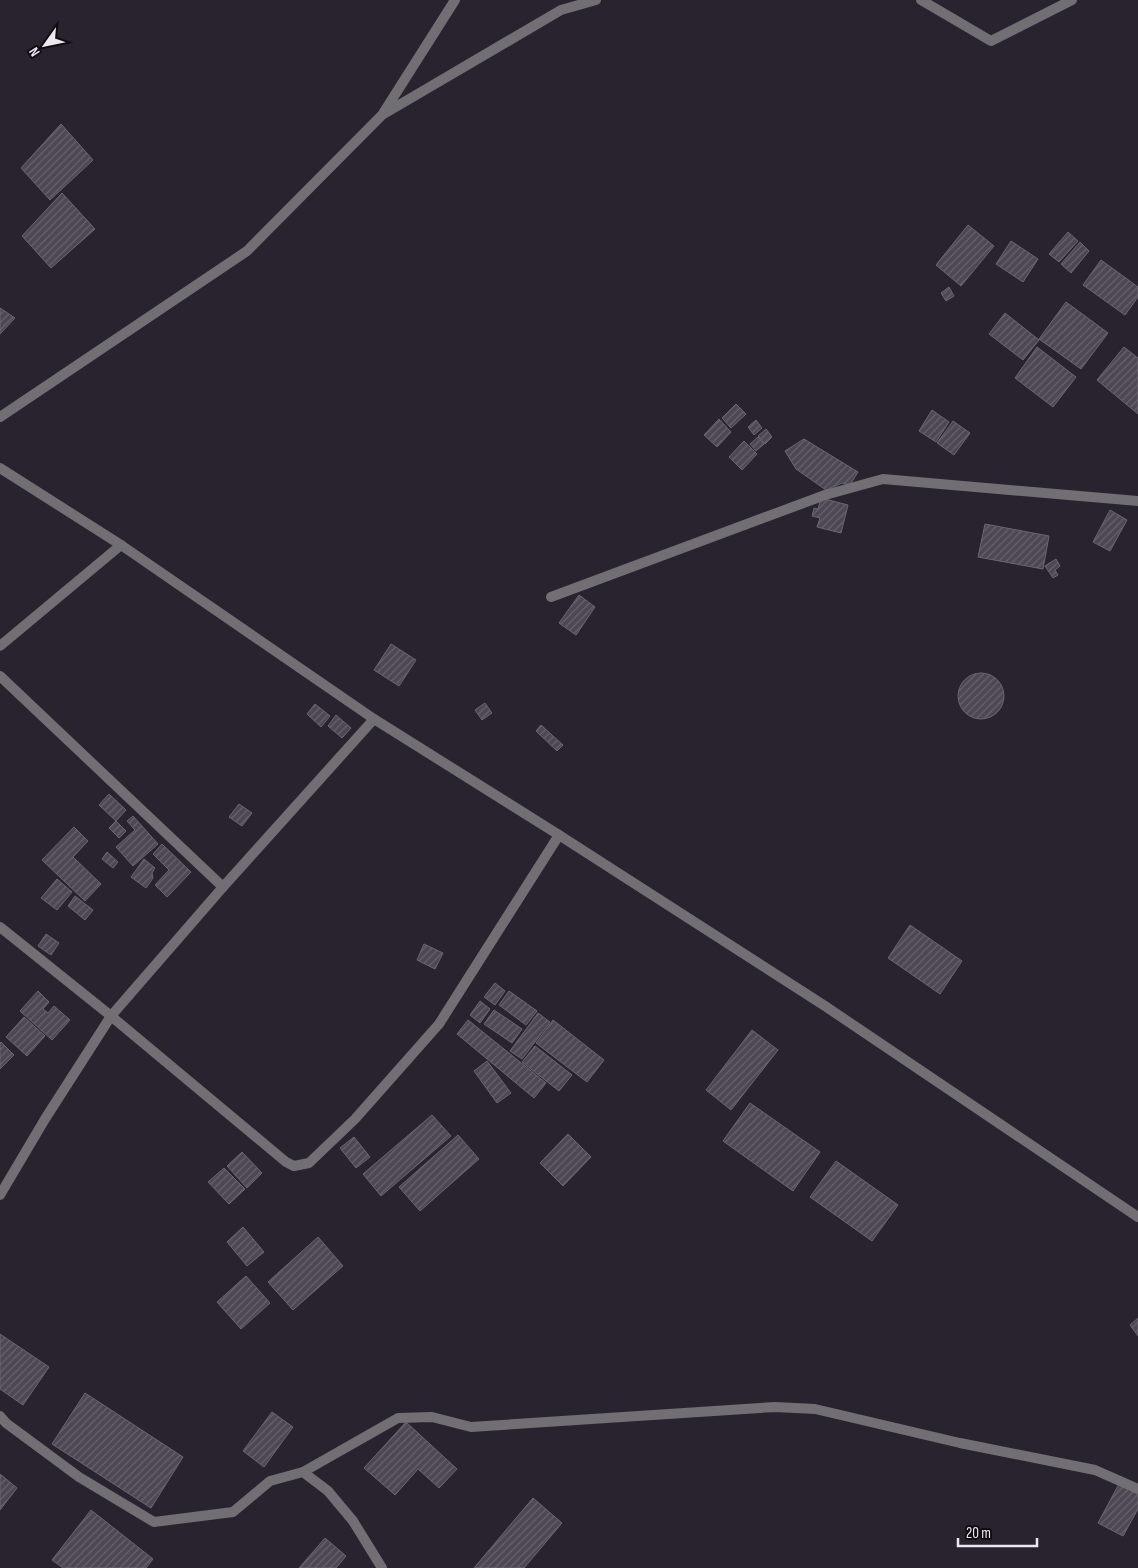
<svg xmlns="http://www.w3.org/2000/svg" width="1138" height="1568" font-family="'Sofia Sans Condensed',sans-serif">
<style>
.building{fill:url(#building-hatch);stroke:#6c6573}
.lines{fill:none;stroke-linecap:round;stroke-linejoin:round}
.minor{stroke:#716e74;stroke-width:10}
.tertiary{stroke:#716e74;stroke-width:10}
</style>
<defs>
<pattern id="building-hatch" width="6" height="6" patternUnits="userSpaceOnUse" patternTransform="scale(1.25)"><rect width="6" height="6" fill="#4d4753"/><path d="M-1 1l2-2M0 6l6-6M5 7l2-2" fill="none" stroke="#67626c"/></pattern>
</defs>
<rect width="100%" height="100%" fill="#28232e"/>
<g class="building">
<path d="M61,124L93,160L50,200L21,168Z"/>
<path d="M62,193L95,229L51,268L22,236Z"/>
<path d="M968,225L994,246L961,286L936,265Z"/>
<path d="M1068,232L1078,241L1059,262L1049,254Z"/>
<path d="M1011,241L1038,259L1023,282L996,264Z"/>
<path d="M1080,242L1089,251L1071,273L1061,264Z"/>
<path d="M1101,260L1138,287V297L1125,315L1083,285Z"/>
<path d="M949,287L954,296L946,301L941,293Z"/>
<path d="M1066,302L1108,333L1081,369L1039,339Z"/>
<path d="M0,308L15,318L0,334Z"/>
<path d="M1005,313L1039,340L1023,360L989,334Z"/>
<path d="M1037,347L1076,377L1053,407L1015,378Z"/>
<path d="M1124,347L1138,358V414L1097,380Z"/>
<path d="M736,404L746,414L731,428L722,418Z"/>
<path d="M932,410L949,422L936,442L919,431Z"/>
<path d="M719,419L731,432L717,447L704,435Z"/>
<path d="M756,420L762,428L754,435L748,427Z"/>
<path d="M953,421L970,433L954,455L937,443Z"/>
<path d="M766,429L772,437L765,444L758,436Z"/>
<path d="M758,437L764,444L756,451L750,444Z"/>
<path d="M804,439L858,472L850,485L842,483L826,490L796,469L785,451Z"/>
<path d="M744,441L757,454L742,470L729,457Z"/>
<path d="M821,498L848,505L841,533L817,527L820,518L812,516L814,508L818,509Z"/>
<path d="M1110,510L1127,520L1110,551L1093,542Z"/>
<path d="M985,524L1049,536L1043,569L978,557Z"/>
<path d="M1056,559L1060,566L1055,570L1058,575L1053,578L1045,566Z"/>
<path d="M579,595L595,607L576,635L559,623Z"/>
<path d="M391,644L416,660L399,686L374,670Z"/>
<circle cx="981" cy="696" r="23"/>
<path d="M485,703L492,713L482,720L475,710Z"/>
<path d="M315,704L330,716L321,727L307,714Z"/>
<path d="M336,715L351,728L342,738L328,726Z"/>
<path d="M541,725L563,745L557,751L536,731Z"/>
<path d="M109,794L126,810L116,821L99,805Z"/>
<path d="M239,804L252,813L242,826L229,817Z"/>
<path d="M133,816L158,844L133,866L116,847L135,830L127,821Z"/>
<path d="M116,821L126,831L119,838L109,828Z"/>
<path d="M74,827L88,841L73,857L101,884L85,901L42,860Z"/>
<path d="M162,844L191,872L167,897L155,885L169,870L153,854Z"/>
<path d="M107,852L118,862L113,868L102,859Z"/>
<path d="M144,859L155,868L152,873L153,878L146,888L131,877Z"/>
<path d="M57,879L72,892L57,910L41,898Z"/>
<path d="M75,896L93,910L85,920L68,906Z"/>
<path d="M910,925L962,961L940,994L888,958Z"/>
<path d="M46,934L59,943L51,955L38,946Z"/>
<path d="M424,944L443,953L435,969L417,960Z"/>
<path d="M495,983L505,991L495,1005L484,997Z"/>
<path d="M38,991L49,1002L43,1009L48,1013L54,1006L70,1020L52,1040L20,1011Z"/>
<path d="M509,991L537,1011L526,1025L499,1005Z"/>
<path d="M480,1001L490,1009L480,1023L470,1015Z"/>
<path d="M494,1010L522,1029L512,1043L484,1024Z"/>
<path d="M538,1013L550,1022L522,1059L510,1051Z"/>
<path d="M24,1017L45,1036L27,1056L6,1037Z"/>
<path d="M468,1020L546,1083L534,1098L457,1034Z"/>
<path d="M553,1020L604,1060L587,1082L536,1043Z"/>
<path d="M752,1030L778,1050L731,1110L706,1090Z"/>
<path d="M1,1042L14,1055L0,1069V1043Z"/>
<path d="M535,1046L572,1075L559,1091L522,1062Z"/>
<path d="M487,1061L511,1093L497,1103L474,1071Z"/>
<path d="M750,1103L820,1152L793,1191L723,1141Z"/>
<path d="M432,1115L451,1136L381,1196L363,1174Z"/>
<path d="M568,1134L591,1157L563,1186L540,1163Z"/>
<path d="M458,1135L479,1159L420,1211L399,1187Z"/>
<path d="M354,1137L370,1157L356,1168L340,1148Z"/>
<path d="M242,1152L262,1173L247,1188L227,1166Z"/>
<path d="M836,1161L898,1205L872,1241L810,1197Z"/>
<path d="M224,1168L245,1189L229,1204L208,1182Z"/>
<path d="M243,1227L264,1252L247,1266L227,1242Z"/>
<path d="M318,1237L343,1266L293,1310L268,1282Z"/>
<path d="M246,1276L270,1303L241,1329L217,1302Z"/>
<path d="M1138,1318V1336L1130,1325Z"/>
<path d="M0,1334L49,1367L23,1405L0,1389Z"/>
<path d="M85,1393L183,1457L151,1508L52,1444Z"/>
<path d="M272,1412L293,1427L264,1467L243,1451Z"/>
<path d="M406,1422L457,1469L439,1488L418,1469L395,1495L364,1468Z"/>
<path d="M0,1474L17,1488L0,1510Z"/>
<path d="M1119,1484L1138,1494V1509L1123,1536L1098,1523Z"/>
<path d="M533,1498L562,1523L524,1568H474Z"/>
<path d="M91,1510L153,1559L146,1568H63L52,1560Z"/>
<path d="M325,1538L346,1556L336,1568H299Z"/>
</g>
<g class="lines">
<g class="minor">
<path d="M921,0L991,41L1072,0"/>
<path d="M384,112L455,0"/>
<path d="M0,417L247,251L382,115L561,10L596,0"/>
<path d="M551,597L825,495L883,479L1138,501"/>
<path d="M0,646L121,545"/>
<path d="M0,676L223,887"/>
<path d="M0,927L111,1016L286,1162L294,1166L309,1163L355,1119L439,1024L559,835"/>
<path d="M0,1195L45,1119L111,1016L223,887L374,719"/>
<path d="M0,1416L6,1423L79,1477L154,1522L233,1512L270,1481L303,1472L328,1491L353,1521L382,1568"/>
<path d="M303,1472L398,1418L432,1417L471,1427L775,1407L815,1409L960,1443L1095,1470L1138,1489"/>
</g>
<path class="tertiary" d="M0,468L121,545L374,719L559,835L825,1006L1138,1217"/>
</g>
<g transform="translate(45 45) rotate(237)" stroke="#100d12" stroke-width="4" paint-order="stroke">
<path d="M0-4L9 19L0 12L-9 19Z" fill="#ece8f0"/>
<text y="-8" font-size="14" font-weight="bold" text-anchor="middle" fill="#ece8f0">N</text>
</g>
<path d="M958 1538v8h79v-8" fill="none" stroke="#ece8f0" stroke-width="2.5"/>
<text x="966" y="1538" font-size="15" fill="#ece8f0" stroke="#100d12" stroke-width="4" paint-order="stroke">20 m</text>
</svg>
